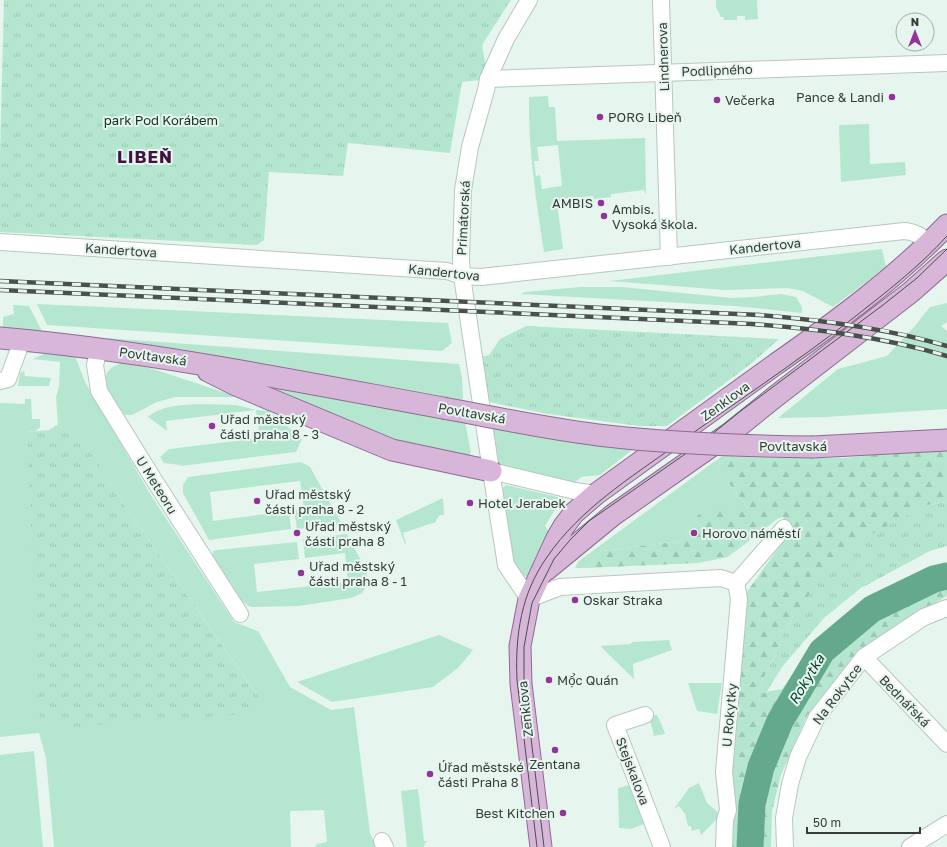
<svg xmlns="http://www.w3.org/2000/svg" width="947" height="847" font-family="'Golos Text',sans-serif">
<style>
.green{fill:#b5e7d0;fill-rule:evenodd}
.forest{fill:url(#forest-firs)}
.park{fill:url(#park-tufts)}
.lines{fill:none;stroke-linecap:round;stroke-linejoin:round}
.river{stroke:#64a98c;stroke-width:27}
.minor-casing{stroke:#b7c7bf;stroke-width:18}
.major-casing{stroke:#8d6c90;stroke-width:23}
.minor{stroke:#fff;stroke-width:16}
.major{stroke:#d7b6d9;stroke-width:21}
.tram{stroke:#4a514d;stroke-width:1}
.rail-casing{stroke:#4a514d;stroke-width:4.5}
.rail{stroke:#e6f6ee;stroke-width:3;stroke-dasharray:9;stroke-linecap:butt}
.major-bridge-casing{stroke:#8d6c90;stroke-width:23;stroke-linecap:butt}
.major-bridge{stroke:#d7b6d9;stroke-width:21}
.poi-dot{fill:#92329a;stroke:#e6f6ee;stroke-width:1.5}
.labels{text-anchor:middle;dominant-baseline:central;stroke-width:4;stroke-linejoin:round;paint-order:stroke}
.street-label{font-size:13px;fill:#363c39;stroke:#e6f6ee}
.poi-label{font-size:13px;fill:#363c39;stroke:#e6f6ee;text-anchor:start}
.park-label{font-size:13px;fill:#103124;stroke:#e6f6ee}
.water-label{font-size:14px;font-style:italic;fill:#04422e;stroke:#e6f6ee}
.district-label{font-size:17px;font-weight:bold;letter-spacing:1px;fill:#411345;stroke:#e6f6ee}
</style>
<defs>
<pattern id="forest-firs" width="22" height="20" patternUnits="userSpaceOnUse"><rect width="22" height="20" fill="#b5e7d0"/><path d="M5 1l3.5 6h-7zM16 11l3.5 6h-7z" fill="#9cc7b3"/></pattern>
<pattern id="park-tufts" width="24" height="20" patternUnits="userSpaceOnUse"><rect width="24" height="20" fill="#b5e7d0"/><path d="M3 7l-1-3M5 7V3M7 7l1-3M15 17l-1-3M17 17v-4M19 17l1-3" fill="none" stroke="#9cc7b3"/></pattern>
</defs>
<rect width="100%" height="100%" fill="#e6f6ee"/>
<g class="green">
<path d="M716,0H757L758,19L745,20V16H737V20H724V17H721L716,7Z"/>
<path d="M548,96L549,107H555L557,141L645,138L646,193H645L644,190L611,194V197L594,199L593,196L560,199V202L557,203L563,249L544,252C536,200 528,148 529,97ZM558,145L562,186L542,189L540,175L536,176L534,161H539L537,147Z"/>
<path d="M869,124L870,164L905,162L906,175L841,182L839,125Z"/>
<path d="M882,249L886,267L833,307L803,291L788,288L725,290L609,281Z"/>
<path d="M580,287H622L732,298L754,297L781,294L796,297L802,307V313L735,306L521,294L525,292Z"/>
<path d="M947,303V322L941,326L947,331V409L826,417L778,418L838,369L887,356L915,326L930,307Z"/>
<path d="M37,304L448,323L452,343L442,351L47,325Z"/>
<path d="M13,305L29,306L42,331L3,328V317L14,314Z"/>
<path d="M106,338L459,364L462,377L463,400L199,354L106,341Z"/>
<path d="M46,353H74L85,382L152,497L234,622L258,631L290,687L331,710L354,707L370,833L376,847H315L317,844L327,842L324,810L290,811L291,847H54L46,758L39,733L0,737V403L25,404V399H31L32,419H40V427L36,431L27,432L258,696L127,509L69,419L58,425L56,397L59,386L60,362L33,359Z"/>
<path d="M122,362L153,369L238,397H175L157,402L132,415H125C118,406 101,386 107,373C110,367 117,365 122,362Z"/>
<path d="M24,371L25,376L51,378L49,386H18L20,373Z"/>
<path d="M251,383L465,422L471,453L468,457L429,449L359,429Z"/>
<path d="M236,405L256,410L269,411L302,439L296,452L181,466L180,465L164,463L160,457L169,449L260,438L256,410L166,421L167,431L148,417C166,400 212,405 236,405Z"/>
<path d="M492,428L636,447L600,475L581,477L574,483L501,467L497,464Z"/>
<path d="M722,456H731L716,466L748,508H703L680,541L601,551L587,568H575L578,562L583,558Z"/>
<path d="M301,462L310,467L342,524L297,529L294,511L304,509L300,481L210,492L213,521L289,511L291,529L209,540L183,493V485L188,477Z"/>
<path d="M506,485L562,498L545,526L550,533L529,575L524,577L513,563L502,489Z"/>
<path d="M443,498L444,515H440L436,520V522L403,533L406,543L405,544L396,520Z"/>
<path d="M780,517L728,557L763,523Z"/>
<path d="M347,534L366,570L368,584L362,593L351,598L299,606L251,607C235,600 222,570 212,555L213,551L217,550L297,542L299,559L254,564L257,592L348,582L345,553L305,558L303,539Z"/>
<path d="M439,635L473,650L458,668L433,687L332,702L297,682Z"/>
<path d="M669,640L672,650L633,664L634,679L602,648L601,646L631,644L632,642Z"/>
<path d="M688,683H722L717,714L697,711Z"/>
<path d="M657,715L661,723L665,734L654,736L649,716Z"/>
<path d="M34,751L43,847H0V755Z"/>
<path d="M699,783L707,803L721,815L701,835L699,829L692,831L691,826H688L685,814L679,806L674,809L689,788Z"/>
<path d="M633,784L647,823L631,829L619,828L618,788Z"/>
<path d="M418,789L424,841H428L425,843L424,847H407L401,791Z"/>
</g>
<path class="forest" d="M947,448V502L928,505L794,615L756,694L782,689L819,638L861,605L925,573L947,568V596L892,628L865,647L807,716L781,775L772,811L771,847H732L725,820L736,803L728,770L746,593L782,543L787,528L783,517L763,523L728,557L698,563L587,568L601,551L680,541L703,508H748L716,466L731,456L771,458H843Z"/>
<g class="park">
<path d="M4,0H511L482,45L488,79L462,82L450,153L348,143L343,176L269,172L264,240L257,245L0,232V153Z"/>
<path d="M526,326L779,339L752,363L667,426H639L548,414L489,402L481,357L489,355L500,339Z"/>
<path d="M69,418L127,509L269,712L72,727L39,717L27,432L49,430Z"/>
<path d="M947,502V546L930,551L861,588L824,618L782,667L766,693L756,694L794,615L829,567L855,543L928,505Z"/>
</g>
<g class="lines">
<path class="river" d="M750,847L752,804L761,767L780,721L822,651L872,609L934,579L947,576"/>
<defs>
<g id="minor">
<path d="M529,0L506,39L488,79L486,90L470,147L463,190L461,259L462,276L491,471L506,565L529,599L560,587L721,578L736,583"/>
<path d="M661,0L669,257"/>
<path d="M488,79L947,63"/>
<path d="M0,242L447,271L462,276L481,277L904,231C914,231 922,237 930,243"/>
<path d="M99,349L95,365L99,391L154,480L240,614"/>
<path d="M0,381L8,379L22,340"/>
<path d="M491,471L575,491L596,494"/>
<path d="M736,583L784,528"/>
<path d="M864,657L947,744"/>
<path d="M645,715L615,725L662,847"/>
<path d="M382,841L385,847"/>
<path d="M724,847L725,820L728,810L724,772L739,599L736,583"/>
<path d="M785,847L784,818L790,784L798,757L817,717L864,657L924,617L947,608"/>
<path d="M910,847L947,824"/>
</g>
<g id="major">
<path d="M0,338C149,351 296,381 443,408"/>
<path d="M208,371L236,385L392,450L491,471"/>
<path d="M813,447L947,440"/>
<path d="M546,570L613,515L730,433L776,396L911,292L947,260"/>
<path d="M541,847L521,684L520,646L529,599L557,538L564,526L574,513L596,494C656,450 716,407 776,364C836,322 896,278 947,225"/>
</g>
</defs>
<use href="#minor" class="minor-casing"/>
<use href="#major" class="major-casing"/>
<use href="#minor" class="minor"/>
<use href="#major" class="major"/>
<g class="tram">
<path d="M537,847L517,680C515,635 521,594 547,557C580,509 630,478 676,445C735,403 795,363 852,319C885,293 919,267 947,236"/>
<path d="M544,847L524,679V647L532,603L554,559L570,540L589,521L701,443L742,410L883,305L917,278L947,249"/>
</g>
<defs>
<g id="rail">
<path d="M0,281L760,315C823,320 886,328 947,346"/>
<path d="M0,290L752,324C818,329 883,337 947,356"/>
</g>
</defs>
<use href="#rail" class="rail-casing"/>
<use href="#rail" class="rail"/>
<defs>
<path id="major-bridge" d="M443,408C498,418 552,430 607,436C676,444 745,446 813,447"/>
</defs>
<use href="#major-bridge" class="major-bridge-casing"/>
<use href="#major-bridge" class="major-bridge"/>
</g>
<g class="poi-dot">
<circle cx="892" cy="97" r="4"/>
<circle cx="717" cy="100" r="4"/>
<circle cx="600" cy="117" r="4"/>
<circle cx="601" cy="203" r="4"/>
<circle cx="604" cy="216" r="4"/>
<circle cx="212" cy="426" r="4"/>
<circle cx="257" cy="501" r="4"/>
<circle cx="470" cy="503" r="4"/>
<circle cx="297" cy="533" r="4"/>
<circle cx="694" cy="533" r="4"/>
<circle cx="301" cy="573" r="4"/>
<circle cx="575" cy="600" r="4"/>
<circle cx="549" cy="680" r="4"/>
<circle cx="555" cy="750" r="4"/>
<circle cx="430" cy="774" r="4"/>
<circle cx="563" cy="813" r="4"/>
</g>
<g class="labels">
<g class="street-label">
<text transform="translate(663 57) rotate(-92)">Lindnerova</text>
<text transform="translate(717 70) rotate(-2)">Podlipného</text>
<text transform="translate(463 218) rotate(-87)">Primátorská</text>
<text transform="translate(765 246) rotate(-6)">Kandertova</text>
<text transform="translate(121 250) rotate(4)">Kandertova</text>
<text transform="translate(444 272) rotate(6)">Kandertova</text>
<text transform="translate(153 356) rotate(8)">Povltavská</text>
<text transform="translate(725 401) rotate(-36)">Zenklova</text>
<text transform="translate(472 413) rotate(10)">Povltavská</text>
<text x="793" y="446">Povltavská</text>
<text transform="translate(157 485) rotate(58)">U Meteoru</text>
<text transform="translate(837 694) rotate(-53)">Na Rokytce</text>
<text transform="translate(905 701) rotate(46)">Bednářská</text>
<text transform="translate(525 709) rotate(-96)">Zenklova</text>
<text transform="translate(729 715) rotate(-85)">U Rokytky</text>
<text transform="translate(633 771) rotate(69)">Stejskalova</text>
</g>
<g class="poi-label">
<text x="884" y="97" text-anchor="end">Pance &amp; Landi</text>
<text x="725" y="100">Večerka</text>
<text x="608" y="117">PORG Libeň</text>
<text x="593" y="203" text-anchor="end">AMBIS</text>
<text x="612" y="209">Ambis.<tspan x="612" dy="15">Vysoká škola.</tspan></text>
<text x="220" y="419">Uřad městský<tspan x="220" dy="15">části praha 8 - 3</tspan></text>
<text x="265" y="494">Uřad městský<tspan x="265" dy="15">části praha 8 - 2</tspan></text>
<text x="478" y="503">Hotel Jerabek</text>
<text x="305" y="526">Uřad městský<tspan x="305" dy="15">části praha 8</tspan></text>
<text x="702" y="533">Horovo náměstí</text>
<text x="309" y="566">Uřad městský<tspan x="309" dy="15">části praha 8 - 1</tspan></text>
<text x="583" y="600">Oskar Straka</text>
<text x="557" y="680">Mộ̉c Quán</text>
<text x="555" y="764" text-anchor="middle">Zentana</text>
<text x="438" y="767">Úřad městské<tspan x="438" dy="15">části Praha 8</tspan></text>
<text x="555" y="813" text-anchor="end">Best Kitchen</text>
</g>
<g class="park-label">
<text x="161" y="120">park Pod Korábem</text>
</g>
<g class="water-label">
<text transform="translate(806 679) rotate(-59)">Rokytka</text>
</g>
<g class="district-label">
<text x="145" y="156">LIBEŇ</text>
</g>
</g>
<g transform="translate(915 32)"><circle r="19" fill="#e6f6ee" stroke="#a0aca6"/>
<path d="M0-3L7 15L0 10L-7 15Z" fill="#92329a"/>
<text y="-6" font-size="11" font-weight="bold" text-anchor="middle" fill="#363c39">N</text>
</g>
<path d="M807 827v6h113v-6" fill="none" stroke="#363c39" stroke-width="2"/>
<text x="813" y="827" font-size="12" fill="#363c39" stroke="#e6f6ee" stroke-width="3" paint-order="stroke">50 m</text>
</svg>
